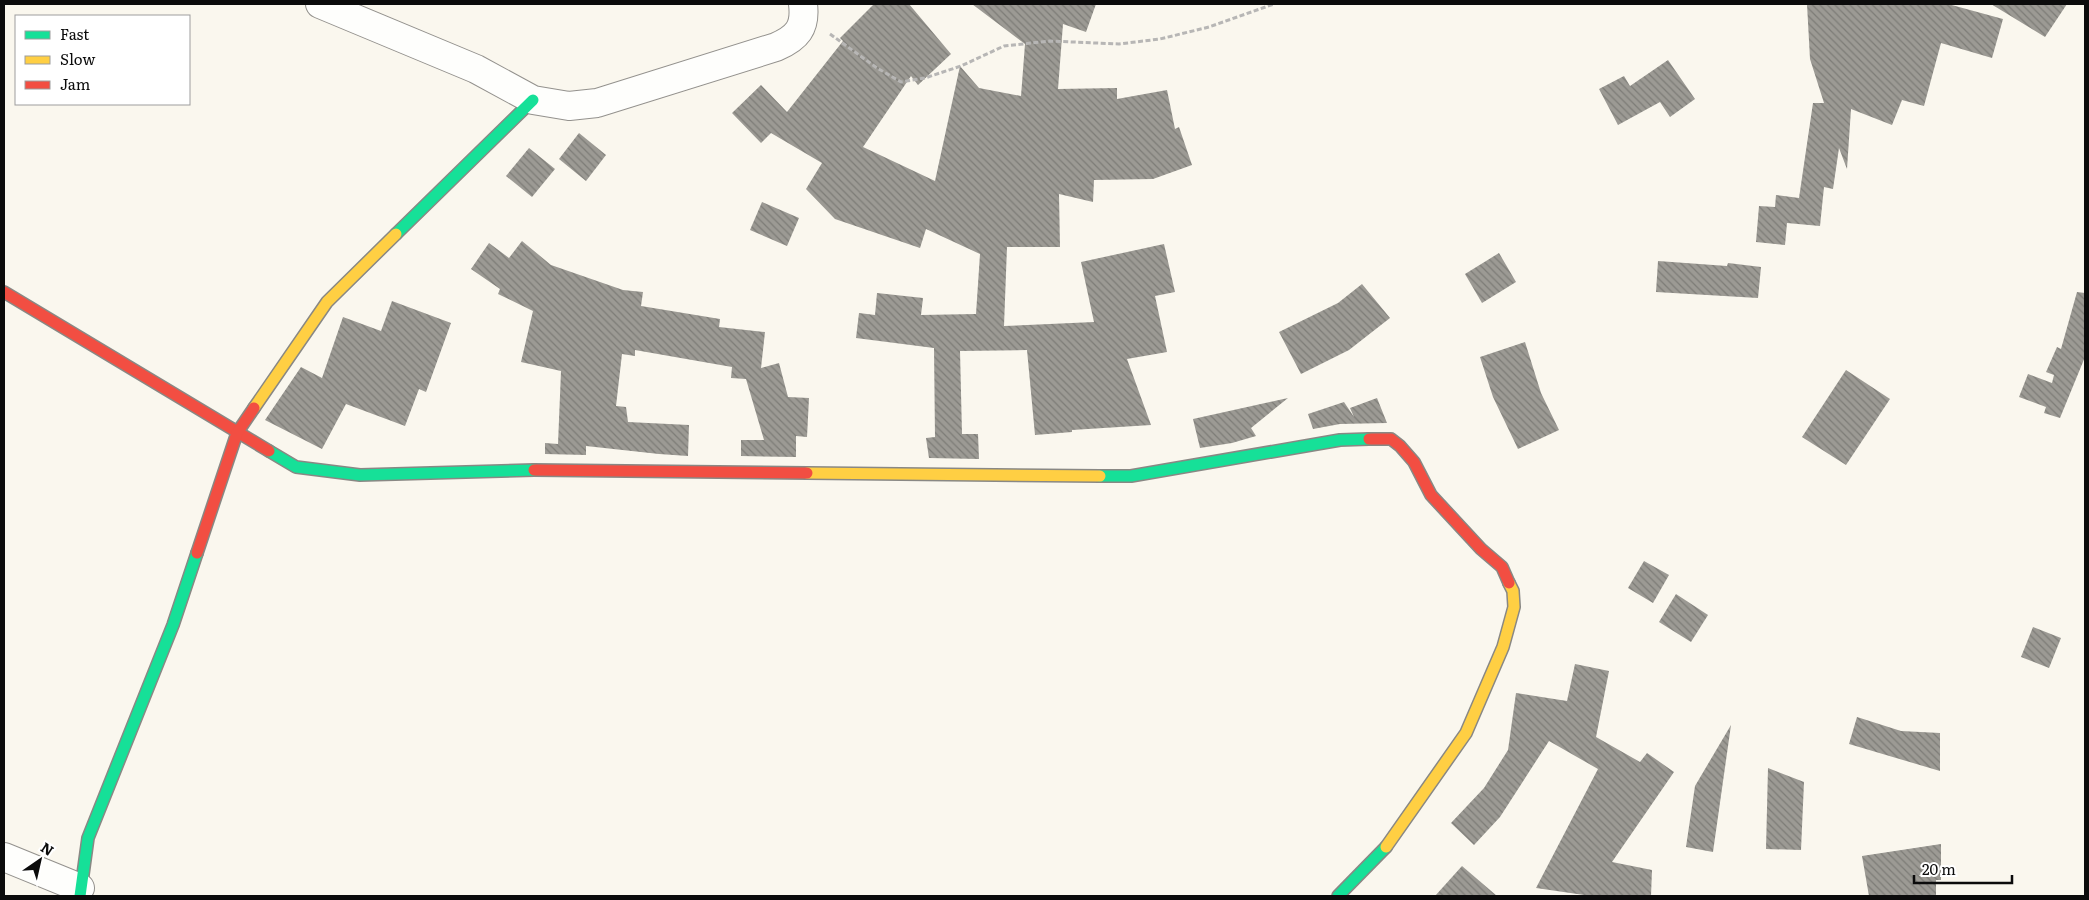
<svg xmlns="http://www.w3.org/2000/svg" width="2089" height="900" font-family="Literata,serif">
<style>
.building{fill:url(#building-back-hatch)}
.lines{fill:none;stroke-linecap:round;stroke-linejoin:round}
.street-casing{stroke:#93918d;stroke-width:30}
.fast-casing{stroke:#898884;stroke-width:14}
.slow-casing{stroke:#898884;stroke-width:14}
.jam-casing{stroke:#898884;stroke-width:14}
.path{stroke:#b7b6b5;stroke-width:3;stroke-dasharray:5 2.5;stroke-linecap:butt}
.street{stroke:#fefefc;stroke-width:28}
.fast{stroke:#16e098;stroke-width:11}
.slow{stroke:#ffcf43;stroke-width:11}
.jam{stroke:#f24e42;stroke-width:11}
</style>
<defs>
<pattern id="building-back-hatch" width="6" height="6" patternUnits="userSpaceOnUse" patternTransform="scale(1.25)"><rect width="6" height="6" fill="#9c9a94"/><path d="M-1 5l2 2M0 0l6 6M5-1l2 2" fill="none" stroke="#7d7c77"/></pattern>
</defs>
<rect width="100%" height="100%" fill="#faf7ee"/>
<g class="building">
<path d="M874,4H909L951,54L918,85L911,76L863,147L935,181L960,66L979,88L1021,96L1025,44L972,4H1096L1086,32L1063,24L1058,89L1117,88V99L1167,90L1175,129L1179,127L1192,165L1153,179L1094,180L1093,202L1059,194L1060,247H1007L1004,326L1094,322L1081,262L1164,244L1175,292L1155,296L1167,352L1127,359L1151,425L1072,430V432L1035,435L1027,350L960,351L962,434H978L979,459L929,458L926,438L935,437L934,348L856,338L859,313L875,315L877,293L923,298L921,315L976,314L980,254L926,229L920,248L835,219L806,189L822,163L771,133L761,143L732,113L761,85L787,112L843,41L840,38Z"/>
<path d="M1807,4H1948L2003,19L1992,58L1941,43L1924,106L1902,100L1892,125L1851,109L1847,169L1839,148L1833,189L1824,187L1820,226L1787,223L1785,245L1756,242L1759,206L1775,207L1776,195L1799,198L1813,103H1824L1810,59Z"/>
<path d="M1991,4H2067L2045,37Z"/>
<path d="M1668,60L1695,99L1670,117L1660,102L1618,125L1599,89L1624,76L1630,86Z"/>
<path d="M579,133L606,155L586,181L559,159Z"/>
<path d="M529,148L555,169L532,197L506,176Z"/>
<path d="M762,202L799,218L787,246L750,230Z"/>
<path d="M522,241L551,265L623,290L643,292L641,306L720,319L719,327L765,332L761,368L779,363L788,397L809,398L807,437L796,436V457L741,456V440H764L746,379L731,378L732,367L635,350V356L622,354L616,406L626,407L628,422L689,425L688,456L659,454L586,446V455L545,454V443L558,444L561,371L521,362L533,311L498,294L500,289L471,269L489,243L509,258Z"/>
<path d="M1499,253L1516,282L1482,303L1465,274Z"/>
<path d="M1658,261L1727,266L1728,263L1761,267L1758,298L1656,292Z"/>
<path d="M1362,284L1390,318L1349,350L1301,374L1279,332L1338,303Z"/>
<path d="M2077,292L2085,293V357L2060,418L2044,413L2046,407L2019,397L2028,374L2052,383L2054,375L2046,372L2057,347L2061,349Z"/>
<path d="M392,301L451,323L426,392L419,389L405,426L346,404L322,449L265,420L301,367L322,378L343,317L381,331Z"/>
<path d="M1525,342L1541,393L1559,430L1518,449L1493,397L1480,357Z"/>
<path d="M1846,370L1890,399L1846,465L1802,437Z"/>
<path d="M1288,398L1251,428L1256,436L1232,443L1200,448L1193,419Z"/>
<path d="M1377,398L1387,423L1340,424L1313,429L1308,414L1344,402L1354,417L1350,408Z"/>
<path d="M1644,561L1669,575L1653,603L1628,588Z"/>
<path d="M1676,594L1708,615L1691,642L1659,622Z"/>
<path d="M2033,627L2061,638L2049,668L2021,657Z"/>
<path d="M1575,664L1609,671L1596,737L1640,762L1647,753L1674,772L1612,862L1652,870L1651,896H1591L1536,888L1598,769L1549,741L1500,817L1474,845L1451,823L1484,788L1508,750L1516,693L1567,701Z"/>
<path d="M1857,717L1901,731L1940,733V771L1849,744Z"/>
<path d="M1731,725L1713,852L1686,847L1695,786Z"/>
<path d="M1768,768L1804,782L1801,850L1766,849Z"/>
<path d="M1941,844V880H1936V896H1869L1862,856Z"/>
<path d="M1462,866L1497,896H1435Z"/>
</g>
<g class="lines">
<defs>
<g id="street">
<path d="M320,4L476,69L533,100L569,106L597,103L776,47C797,38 806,28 803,4"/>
<path d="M4,857L80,888"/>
</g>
<g id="fast">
<path d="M396,234L533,100"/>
<path d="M269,451L296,467L360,475L534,470"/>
<path d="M1100,476H1131L1340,440L1369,439"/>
<path d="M80,896L88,838L173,625L197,553"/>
<path d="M1338,896L1386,847"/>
</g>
<g id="slow">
<path d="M254,408L327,302L396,234"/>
<path d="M807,473L1100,476"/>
<path d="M1386,847L1466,733L1503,647L1514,607L1513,591L1509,583"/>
</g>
<g id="jam">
<path d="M4,292L269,451"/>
<path d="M1369,439H1391L1400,446L1414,462L1431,495L1481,549L1502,567L1509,583"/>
<path d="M534,470L807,473"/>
<path d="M197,553L237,433L254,408"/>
</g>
</defs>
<use href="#street" class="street-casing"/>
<use href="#fast" class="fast-casing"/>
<use href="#slow" class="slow-casing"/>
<use href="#jam" class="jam-casing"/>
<path class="path" d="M830,34L877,68L901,82L925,78L961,66L1004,46L1050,41L1119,44L1160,39L1209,27L1274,4"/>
<use href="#street" class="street"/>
<use href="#fast" class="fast"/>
<use href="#slow" class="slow"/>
<use href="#jam" class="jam"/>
</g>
<rect width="2089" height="900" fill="none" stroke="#0b0b0b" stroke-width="10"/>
<rect x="15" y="15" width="175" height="90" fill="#ffffff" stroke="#9d9d9d"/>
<rect x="25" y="31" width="25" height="8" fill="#16e098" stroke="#9d9d9d"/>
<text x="60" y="40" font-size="15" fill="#0b0b0b">Fast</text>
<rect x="25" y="56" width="25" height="8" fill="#ffcf43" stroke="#9d9d9d"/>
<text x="60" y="65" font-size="15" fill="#0b0b0b">Slow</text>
<rect x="25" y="81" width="25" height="8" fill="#f24e42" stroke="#9d9d9d"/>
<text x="60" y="90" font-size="15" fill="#0b0b0b">Jam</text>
<g transform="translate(40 860) rotate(34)" stroke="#ffffff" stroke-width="4" paint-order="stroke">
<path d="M0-4L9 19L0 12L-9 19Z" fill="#0b0b0b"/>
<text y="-8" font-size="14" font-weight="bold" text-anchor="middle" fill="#0b0b0b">N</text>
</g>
<path d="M1914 875v8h98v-8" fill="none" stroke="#0b0b0b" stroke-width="2.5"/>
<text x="1922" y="875" font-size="15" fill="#0b0b0b" stroke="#ffffff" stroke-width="4" paint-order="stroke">20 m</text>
</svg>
